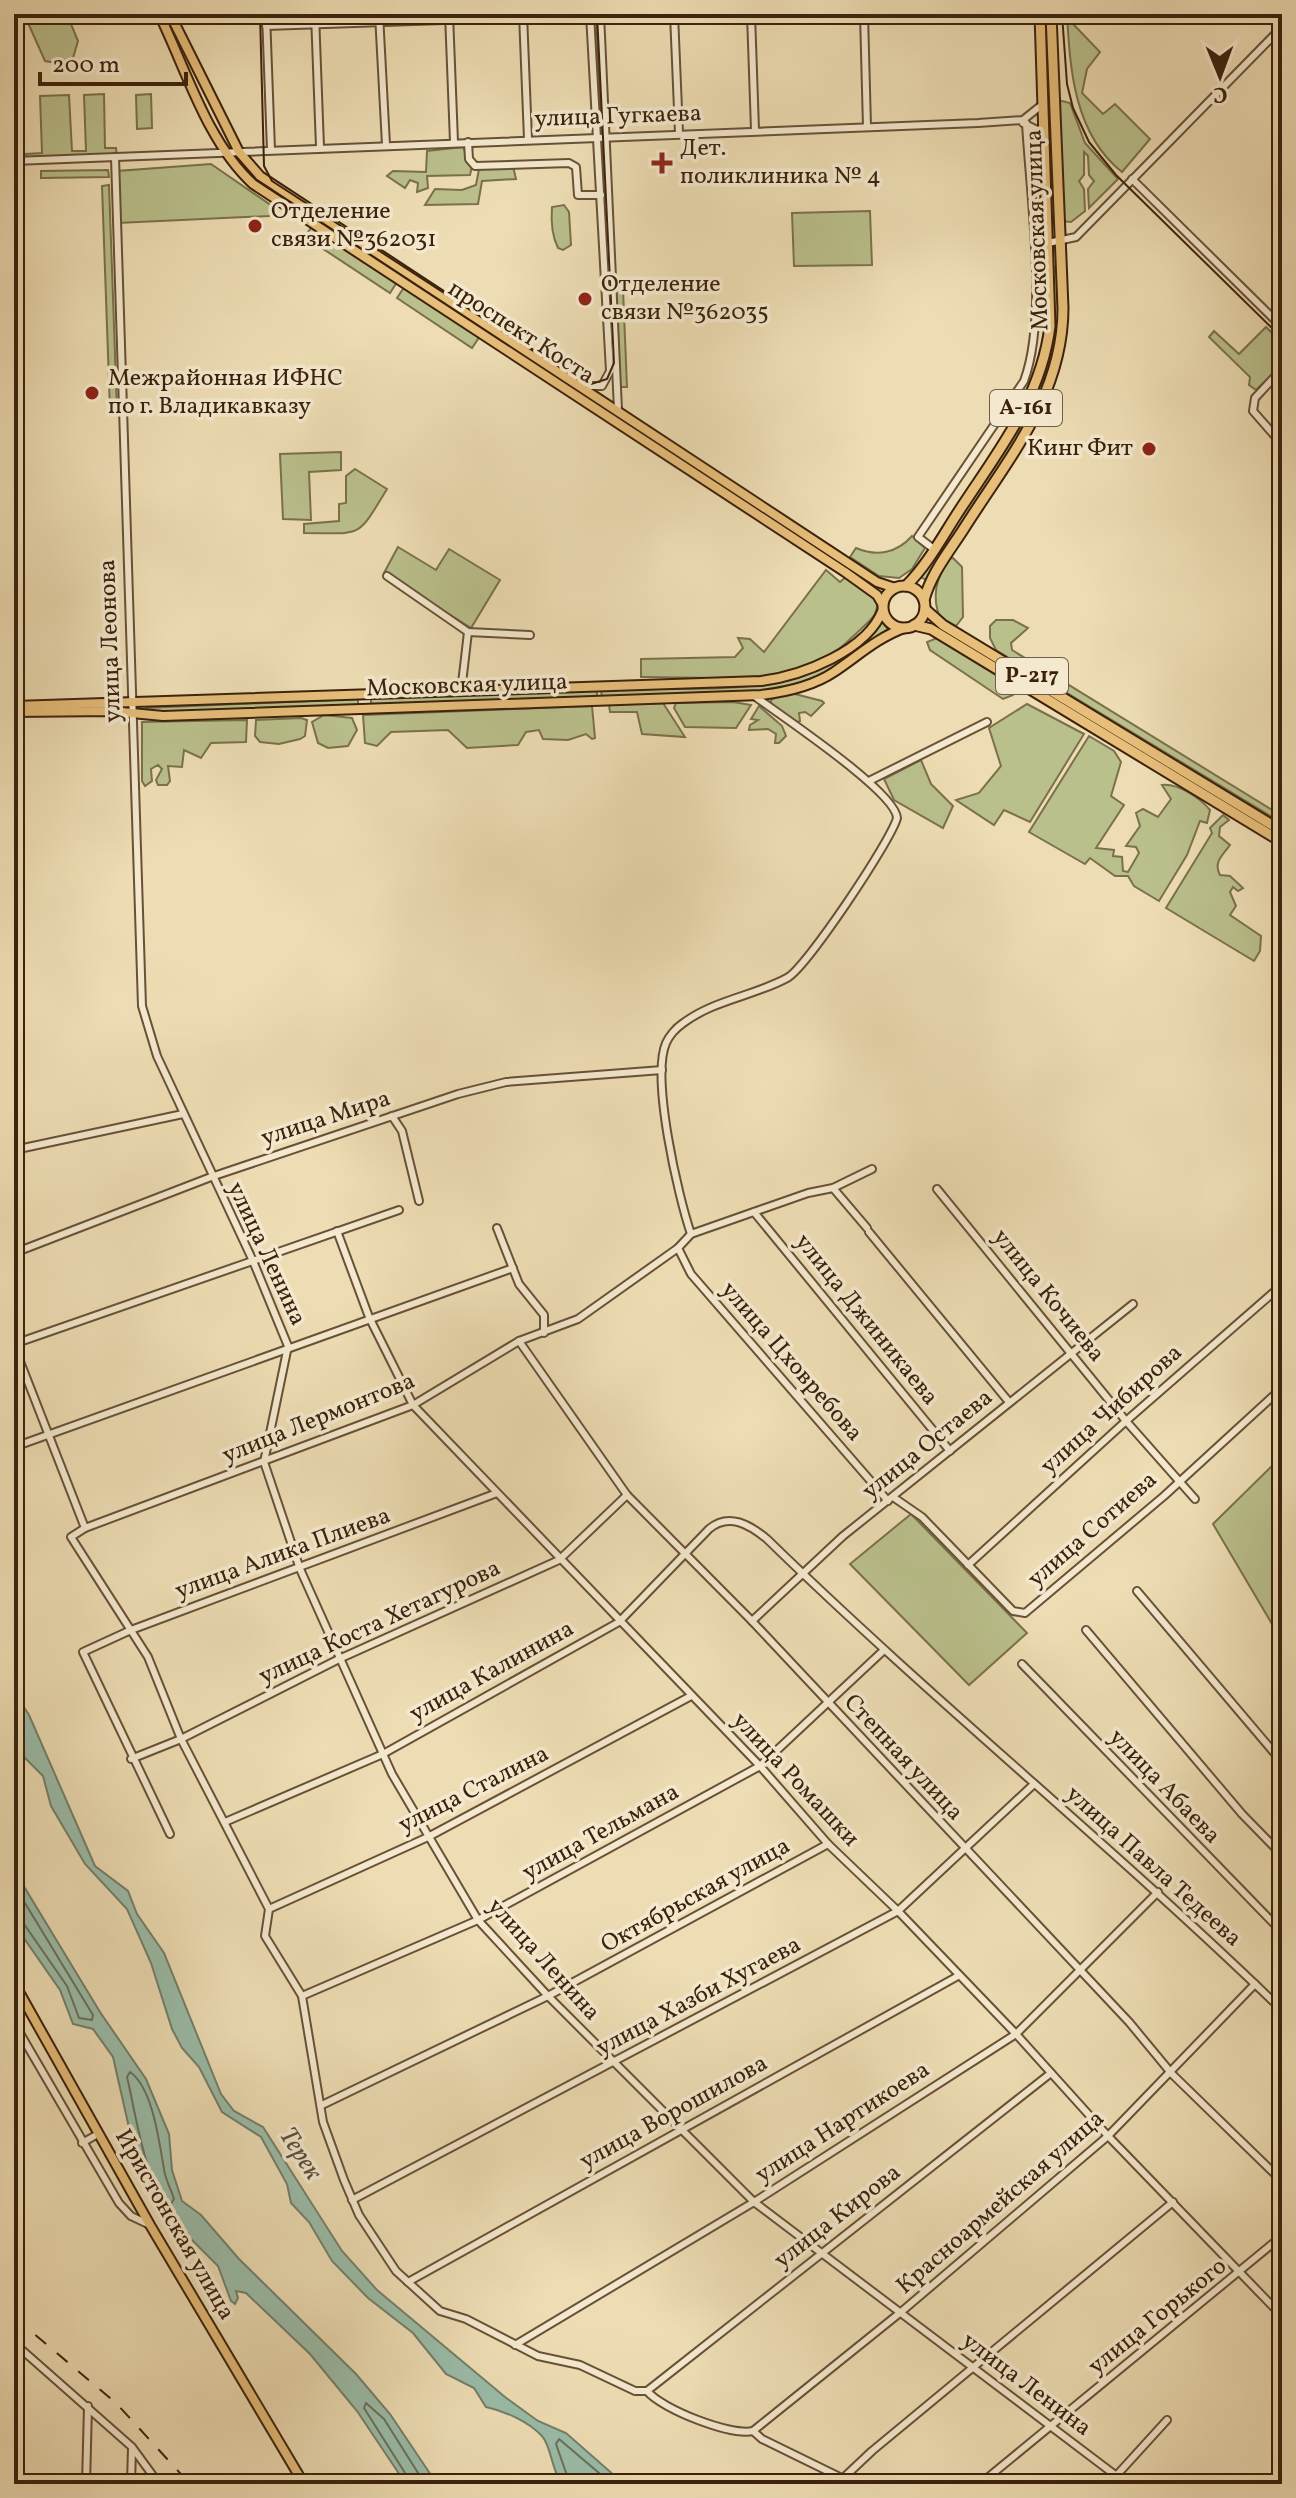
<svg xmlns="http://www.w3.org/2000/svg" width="1296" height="2498" font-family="Vollkorn,serif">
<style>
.green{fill:#bac08c;stroke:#7a714c;stroke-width:2}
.water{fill:#9abda9;stroke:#747f6b;stroke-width:2}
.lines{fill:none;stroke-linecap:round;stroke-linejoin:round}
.shore{stroke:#6a705b;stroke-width:2}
.minor-casing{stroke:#685137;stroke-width:10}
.major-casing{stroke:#3b220d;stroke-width:12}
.highway-casing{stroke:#3b220d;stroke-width:13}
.minor{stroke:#f4e9ce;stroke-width:6}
.major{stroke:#e7be7a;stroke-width:8}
.highway{stroke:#e7be7a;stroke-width:9}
.tram{stroke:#3b220d;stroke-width:2}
.rail{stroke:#3b220d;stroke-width:2;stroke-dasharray:14 14;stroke-linecap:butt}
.poi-dot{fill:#8f2418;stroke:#f4e9ce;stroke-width:3}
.labels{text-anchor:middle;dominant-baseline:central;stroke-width:7;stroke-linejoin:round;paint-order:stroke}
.shield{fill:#f4e9ce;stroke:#725e47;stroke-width:2}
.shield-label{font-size:22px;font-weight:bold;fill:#3b220d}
.street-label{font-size:24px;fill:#3b220d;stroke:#f4e9ce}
.poi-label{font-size:24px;fill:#3b220d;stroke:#f4e9ce;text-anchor:start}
.water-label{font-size:26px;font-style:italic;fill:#58503c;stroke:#f4e9ce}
</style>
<rect width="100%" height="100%" fill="#eeddb4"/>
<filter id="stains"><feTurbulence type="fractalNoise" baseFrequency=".0025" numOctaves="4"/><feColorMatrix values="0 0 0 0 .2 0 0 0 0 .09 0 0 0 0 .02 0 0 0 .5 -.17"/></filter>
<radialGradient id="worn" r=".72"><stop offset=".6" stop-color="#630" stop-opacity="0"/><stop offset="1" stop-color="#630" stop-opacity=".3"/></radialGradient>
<g class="green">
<path d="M24,14H67L78,41L73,58L63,64L45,61Z"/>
<path d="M1043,14H1047L1055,226H1050Z"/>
<path d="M1067,14H1078L1074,25L1100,52L1087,69L1082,93L1103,114L1115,104L1150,139L1122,172C1074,134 1070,69 1067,14Z"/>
<path d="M104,94L105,148H116L117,156L27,159L26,154L42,153L40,96L69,95L72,151H86L84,95Z"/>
<path d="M151,94L152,128L137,129L136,95Z"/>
<path d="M1058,100L1070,103L1085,143L1118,179L1089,208L1088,189L1094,181L1089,175L1088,156L1084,152V175L1079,181L1084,189L1085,211L1071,222L1062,221Z"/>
<path d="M463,147L472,166L470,175L427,176L428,188L417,192L418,183L410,180L405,188L387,176L393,171L426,172L427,151Z"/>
<path d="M211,164L275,208L269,216L118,223L117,171Z"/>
<path d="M513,166L516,179L482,181L478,204L425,205L435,189L462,190L476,185L479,169Z"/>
<path d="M108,170L109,177L41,178V171Z"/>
<path d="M109,185L117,410H110L102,186Z"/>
<path d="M564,205L569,212L571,245L563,250L558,248C552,236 551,220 552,207Z"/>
<path d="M870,211L872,265L794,266L792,213Z"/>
<path d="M312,226L397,282L390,293L305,237Z"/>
<path d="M1057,267L1058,320L1049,379L1016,441L926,580L919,576L1025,417L1046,372L1052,343V268Z"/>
<path d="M405,286L480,336L472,348L397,298Z"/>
<path d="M614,289H623L627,387H618Z"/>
<path d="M1266,327L1282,343V365L1256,390L1249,385L1250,377L1209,337L1214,331L1239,354Z"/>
<path d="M341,452V470L309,472L311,520L283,519L280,454Z"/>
<path d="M355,469L387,489C356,540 363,533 304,533V524L339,521V504L346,503V476Z"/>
<path d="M912,536L925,548L912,569L899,578L879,576L850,557L856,548C877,557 897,553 912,536Z"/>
<path d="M398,547L436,570L449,549L500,580L471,628L384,573Z"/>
<path d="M953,558L962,567L963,617L956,626L940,618C931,596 937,579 947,559Z"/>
<path d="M826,570L840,582L847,576L877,600C879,615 870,620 860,630C851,638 842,648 831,655C783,687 697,676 641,677V659L735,657L743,648L738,638L750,639L764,652Z"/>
<path d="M996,620H1013L1028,628L1011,643L1012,650L1282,816V823L996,650L990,638V626Z"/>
<path d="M882,622L888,629C862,649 836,673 805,683C749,702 662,696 602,698L601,689C660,687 767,696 817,670C841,658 861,639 882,622Z"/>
<path d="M937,638L1014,684L1013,695L1003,699L930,650L927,642Z"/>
<path d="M597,689V698L371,707V698Z"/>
<path d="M791,693L822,701L824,703L811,716L805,712L799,713L800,721L795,723L769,705L772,699Z"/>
<path d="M358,699V706L146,714V708Z"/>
<path d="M733,702L751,705L736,728L685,727L674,708L676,703Z"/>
<path d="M663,703L685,737L642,734L637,712H610L609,705Z"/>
<path d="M1027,704L1084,734L1030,822L1004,810L994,825L956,800L979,793L1001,766L989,728Z"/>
<path d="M592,706L595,738L592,739L586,734L568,740L543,739L539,730L526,732L518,745L467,748L448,730L391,732L377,746L365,743L363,715Z"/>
<path d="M759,706L782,726L786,736L779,743H775L776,734L768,729L749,730L750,725L758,720L751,719Z"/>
<path d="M324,715L352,718L357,730L348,746L328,748L318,743L312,722Z"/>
<path d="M301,718L307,720L305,736L300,739L279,744L260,742L255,736L256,720Z"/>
<path d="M247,720L246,742L211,743L201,758L184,750L182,767L168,766L170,781L167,785H158L156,780L162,769L158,765L151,769L152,781L145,786L142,781V722Z"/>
<path d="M1089,736L1114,751L1121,762L1111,796L1124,805L1096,848L1114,850L1113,856L1122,857L1123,871L1128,872L1139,853L1136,847L1126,846L1140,826L1136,813L1143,809L1158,817L1171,799L1162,785C1178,783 1200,798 1210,810L1207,823L1200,821L1187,855L1159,901L1134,886L1128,876H1115L1090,858L1085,864L1029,832Z"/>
<path d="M921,760L931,784L953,806L943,828L894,800L884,779Z"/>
<path d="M1223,815L1229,820L1220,827L1219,836L1230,845C1223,855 1213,862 1220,875L1230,876L1243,888L1238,891L1233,887L1230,892L1236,906L1230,915L1261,936L1260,951L1254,961L1166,908L1212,833L1210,828Z"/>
<path d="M1282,1456V1641L1213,1524Z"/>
<path d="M911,1514L1027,1633L969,1685L850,1564Z"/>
</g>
<g class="water">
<path d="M14,1692L29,1715L95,1866L128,1891L137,1914L164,1953L221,2094L234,2111L263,2127L342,2251L377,2290L505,2397L538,2421L566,2433L624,2484C608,2484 583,2489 567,2484C551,2479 553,2448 542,2436C528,2421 504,2411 486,2407L474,2388L446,2374L413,2333L368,2298L332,2261L309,2222L291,2203L287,2184L261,2137L222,2112L199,2067L182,2048L172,2029L151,1963L127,1909L85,1864L51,1806L43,1776L22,1755L14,1729Z"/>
<path d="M14,1870L100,2012L146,2079L169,2134L172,2170L182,2201L201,2215L239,2259L356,2374L390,2414L437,2484L404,2481L357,2411L310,2354L246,2293L236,2291L238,2298L235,2304L231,2301L218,2266L155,2203L130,2132L113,2057L93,2029L73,2024L60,1990L14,1924Z"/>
</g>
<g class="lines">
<g class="shore">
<path d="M14,1885L93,2015L92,2020L79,2018L67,1986L24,1924L14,1920"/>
<path d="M130,2072C153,2088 159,2142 164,2169C165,2179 171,2189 174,2199L171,2204C146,2193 134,2104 127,2077Z"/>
<path d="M412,2484L364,2408L366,2403L384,2419L425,2484"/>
<path d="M570,2484L556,2444L559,2439L612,2484"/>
</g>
<defs>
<g id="minor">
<path d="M266,14L271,150"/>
<path d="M315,14L320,147"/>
<path d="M379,14L386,145"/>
<path d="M449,14L454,142"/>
<path d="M523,14L528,139"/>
<path d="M600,14L618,410"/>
<path d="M674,14L679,133"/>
<path d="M751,14L755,130"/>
<path d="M864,14L867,127"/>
<path d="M266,26L618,14"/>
<path d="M1023,123L1045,134"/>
<path d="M468,142L469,159L475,166L569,163L576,167L578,195H601"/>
<path d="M115,157L142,1006L157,1056L253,1261L288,1346L264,1462L300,1569L392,1774L478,1920L548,1996L754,2202L1127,2484"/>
<path d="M14,161L978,123L1023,120L1043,104"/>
<path d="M1132,179L1282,327"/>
<path d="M1048,243L1076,237L1282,27"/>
<path d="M1282,369L1255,398L1253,411L1282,444"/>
<path d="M583,386H602L610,371L590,14"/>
<path d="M935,550L918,537L1024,381C1048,317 1030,195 1026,123"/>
<path d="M387,576L468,632"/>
<path d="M461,692L468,632L530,635"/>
<path d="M869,781L987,722"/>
<path d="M392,1116L402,1131L419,1201"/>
<path d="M14,1150L183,1114"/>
<path d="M872,1169L833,1188L808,1193L691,1234L678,1248L691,1274L888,1501"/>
<path d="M833,1188L867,1228"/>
<path d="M937,1189L1126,1421L1195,1499"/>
<path d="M754,1212L950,1451"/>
<path d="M497,1228L519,1284L544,1315V1333"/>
<path d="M337,1231L369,1317L413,1405L760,1766L828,1844L898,1911L1016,2034L1108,2136L1282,2316"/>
<path d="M869,1232L1009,1402"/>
<path d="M691,1234C678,1196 651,1078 666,1043C669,1036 676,1028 682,1024C713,1000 754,996 787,978C806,968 891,841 897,818C896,792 780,715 753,695"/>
<path d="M14,1253L211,1177L458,1094L506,1082L662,1070"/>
<path d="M519,1341L627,1495L752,1621L1129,2022L1172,2074L1282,2181"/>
<path d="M14,1344L399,1210"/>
<path d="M14,1346L85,1528L71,1537L148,1657L181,1739L269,1909L265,1936L302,1996L323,2122L344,2180L359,2215L396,2271L440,2311L466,2319L538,2356L580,2365L635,2391H647C662,2409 730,2436 753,2431L762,2439L854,2484"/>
<path d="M14,1447L513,1268"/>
<path d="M893,1497L922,1517L1013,1611L1025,1613L1164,1496L1282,1388"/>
<path d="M85,1528L413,1405L519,1341L578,1319L678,1248"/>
<path d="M968,1565L1126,1421L1282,1285"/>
<path d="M1137,1591L1282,1762"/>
<path d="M752,1621L843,1536L1133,1304"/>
<path d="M1086,1630L1242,1814L1282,1855"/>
<path d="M1022,1664L1282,1932"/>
<path d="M131,1759L181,1739L339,1659L559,1560L627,1495"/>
<path d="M225,1822L383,1754L619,1622L709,1529C729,1512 750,1525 767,1539C934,1702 1115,1848 1282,2010"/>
<path d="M170,1834L83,1652L131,1630L497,1493"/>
<path d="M269,1909L428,1837L691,1696"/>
<path d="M302,1996L478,1920L760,1766L884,1650"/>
<path d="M14,2023L119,2203L131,2216L150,2225"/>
<path d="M322,2105L548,1996L828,1844"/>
<path d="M82,2143L98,2134"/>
<path d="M352,2200L898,1911L1034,1784"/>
<path d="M408,2282L958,1976"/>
<path d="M14,2343L132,2447L159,2484"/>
<path d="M515,2345L754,2202L1016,2034L1158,1892"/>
<path d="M647,2391L1051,2073"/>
<path d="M753,2431L901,2312L1108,2136L1255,1984"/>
<path d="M1116,2476L1167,2420"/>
<path d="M86,2484L88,2406"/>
<path d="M131,2484L132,2448"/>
<path d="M837,2484L872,2451L1173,2202"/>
<path d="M980,2484L1282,2236"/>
</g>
<g id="major">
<path d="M159,14C186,69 207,142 253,184L845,572L877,595L883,605"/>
<path d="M170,14L239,152L260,176L877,582L895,588"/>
<path d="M14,706L761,681C801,676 868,651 883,609"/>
<path d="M14,712L111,711L163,716L761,695C787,692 813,686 834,672C858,656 877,638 904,628"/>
<path d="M14,1983L150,2225L304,2484"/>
</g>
<g id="highway">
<path d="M906,586C928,564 942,537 959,511C998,451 1041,399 1050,326L1040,14"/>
<circle cx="904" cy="607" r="21"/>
<path d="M924,600C931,574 948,553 963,530C1007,460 1063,396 1063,308L1051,14"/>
<path d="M925,609L943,625L1282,831"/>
<path d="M914,625L931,629L1282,842"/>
</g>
</defs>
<use href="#minor" class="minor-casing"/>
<use href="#major" class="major-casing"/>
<use href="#highway" class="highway-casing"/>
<use href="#minor" class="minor"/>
<use href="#major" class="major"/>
<use href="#highway" class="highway"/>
<g class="tram">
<path d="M260,14L264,166L272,181L541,356L591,384L607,379L614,363L597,14"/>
<path d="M1062,14L1067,84L1073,108L1089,142L1116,175L1282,338"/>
</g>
<path class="rail" d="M14,2317L116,2403L190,2484"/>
</g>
<g class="poi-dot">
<path d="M658 151h8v8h8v8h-8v8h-8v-8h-8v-8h8z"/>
<circle cx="255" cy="226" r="8"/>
<circle cx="585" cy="299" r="8"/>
<circle cx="92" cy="393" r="8"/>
<circle cx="1149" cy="449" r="8"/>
</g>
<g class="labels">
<g class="shield">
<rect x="990" y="390" width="72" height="36" rx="6"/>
<rect x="996" y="658" width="72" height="36" rx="6"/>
</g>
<g class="shield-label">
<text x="1026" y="408">А-161</text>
<text x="1032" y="676">Р-217</text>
</g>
<g class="street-label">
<text transform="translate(618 117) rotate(-2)">улица Гугкаева</text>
<text transform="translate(1038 230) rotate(-92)">Московская улица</text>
<text transform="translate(521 333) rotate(33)">проспект Коста</text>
<text transform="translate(111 641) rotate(-92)">улица Леонова</text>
<text transform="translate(467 686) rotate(-2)">Московская улица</text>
<text transform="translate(326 1119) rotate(-18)">улица Мира</text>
<text transform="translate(266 1254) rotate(65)">улица Ленина</text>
<text transform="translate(1048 1296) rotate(51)">улица Кочиева</text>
<text transform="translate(866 1320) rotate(51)">улица Джиникаева</text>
<text transform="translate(791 1362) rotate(49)">улица Цховребова</text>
<text transform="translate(1112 1410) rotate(-42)">улица Чибирова</text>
<text transform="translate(319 1419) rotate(-22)">улица Лермонтова</text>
<text transform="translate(928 1445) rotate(-39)">улица Остаева</text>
<text transform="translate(1093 1530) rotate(-41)">улица Сотиева</text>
<text transform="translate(283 1554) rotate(-20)">улица Алика Плиева</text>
<text transform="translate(380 1623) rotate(-25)">улица Коста Хетагурова</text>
<text transform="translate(492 1672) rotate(-29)">улица Калинина</text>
<text transform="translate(903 1758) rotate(47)">Степная улица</text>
<text transform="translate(795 1780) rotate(47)">улица Ромашки</text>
<text transform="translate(1164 1787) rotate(46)">улица Абаева</text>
<text transform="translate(474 1790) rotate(-27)">улица Сталина</text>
<text transform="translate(601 1833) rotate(-29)">улица Тельмана</text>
<text transform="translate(1153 1867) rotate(42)">улица Павла Тедеева</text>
<text transform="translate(696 1896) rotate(-29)">Октябрьская улица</text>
<text transform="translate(543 1960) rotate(48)">улица Ленина</text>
<text transform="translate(699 1997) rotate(-28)">улица Хазби Хугаева</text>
<text transform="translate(674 2113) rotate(-29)">улица Ворошилова</text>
<text transform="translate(843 2123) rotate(-33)">улица Нартикоева</text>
<text transform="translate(1001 2203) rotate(-41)">Красноармейская улица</text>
<text transform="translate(838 2217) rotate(-38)">улица Кирова</text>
<text transform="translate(174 2225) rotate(60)">Иристонская улица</text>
<text transform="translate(1158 2317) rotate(-39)">улица Горького</text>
<text transform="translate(1026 2385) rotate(37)">улица Ленина</text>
</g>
<g class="poi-label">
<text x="680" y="149">Дет.<tspan x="680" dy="28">поликлиника № 4</tspan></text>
<text x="271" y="212">Отделение<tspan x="271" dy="28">связи №362031</tspan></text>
<text x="601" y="285">Отделение<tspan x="601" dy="28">связи №362035</tspan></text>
<text x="108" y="379">Межрайонная ИФНС<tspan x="108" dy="28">по г. Владикавказу</tspan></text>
<text x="1133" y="449" text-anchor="end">Кинг Фит</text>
</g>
<g class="water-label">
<text transform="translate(300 2154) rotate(57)">Терек</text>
</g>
</g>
<rect width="1296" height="2498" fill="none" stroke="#eeddb4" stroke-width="48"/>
<rect x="16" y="16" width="1264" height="2466" fill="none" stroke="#3b220d" stroke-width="4"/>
<rect x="24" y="24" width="1248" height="2450" fill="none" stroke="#3b220d" stroke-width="2"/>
<g transform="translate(1220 76) rotate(179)" stroke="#f4e9ce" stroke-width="6" paint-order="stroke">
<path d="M0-6L14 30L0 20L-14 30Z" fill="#3b220d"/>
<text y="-12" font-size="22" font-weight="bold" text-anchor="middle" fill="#3b220d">С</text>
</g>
<path d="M40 72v12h146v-12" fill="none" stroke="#3b220d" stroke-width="4"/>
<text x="52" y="72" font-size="24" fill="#3b220d" stroke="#f4e9ce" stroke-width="6" paint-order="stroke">200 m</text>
<rect width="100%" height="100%" filter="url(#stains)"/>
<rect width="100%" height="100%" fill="url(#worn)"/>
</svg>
